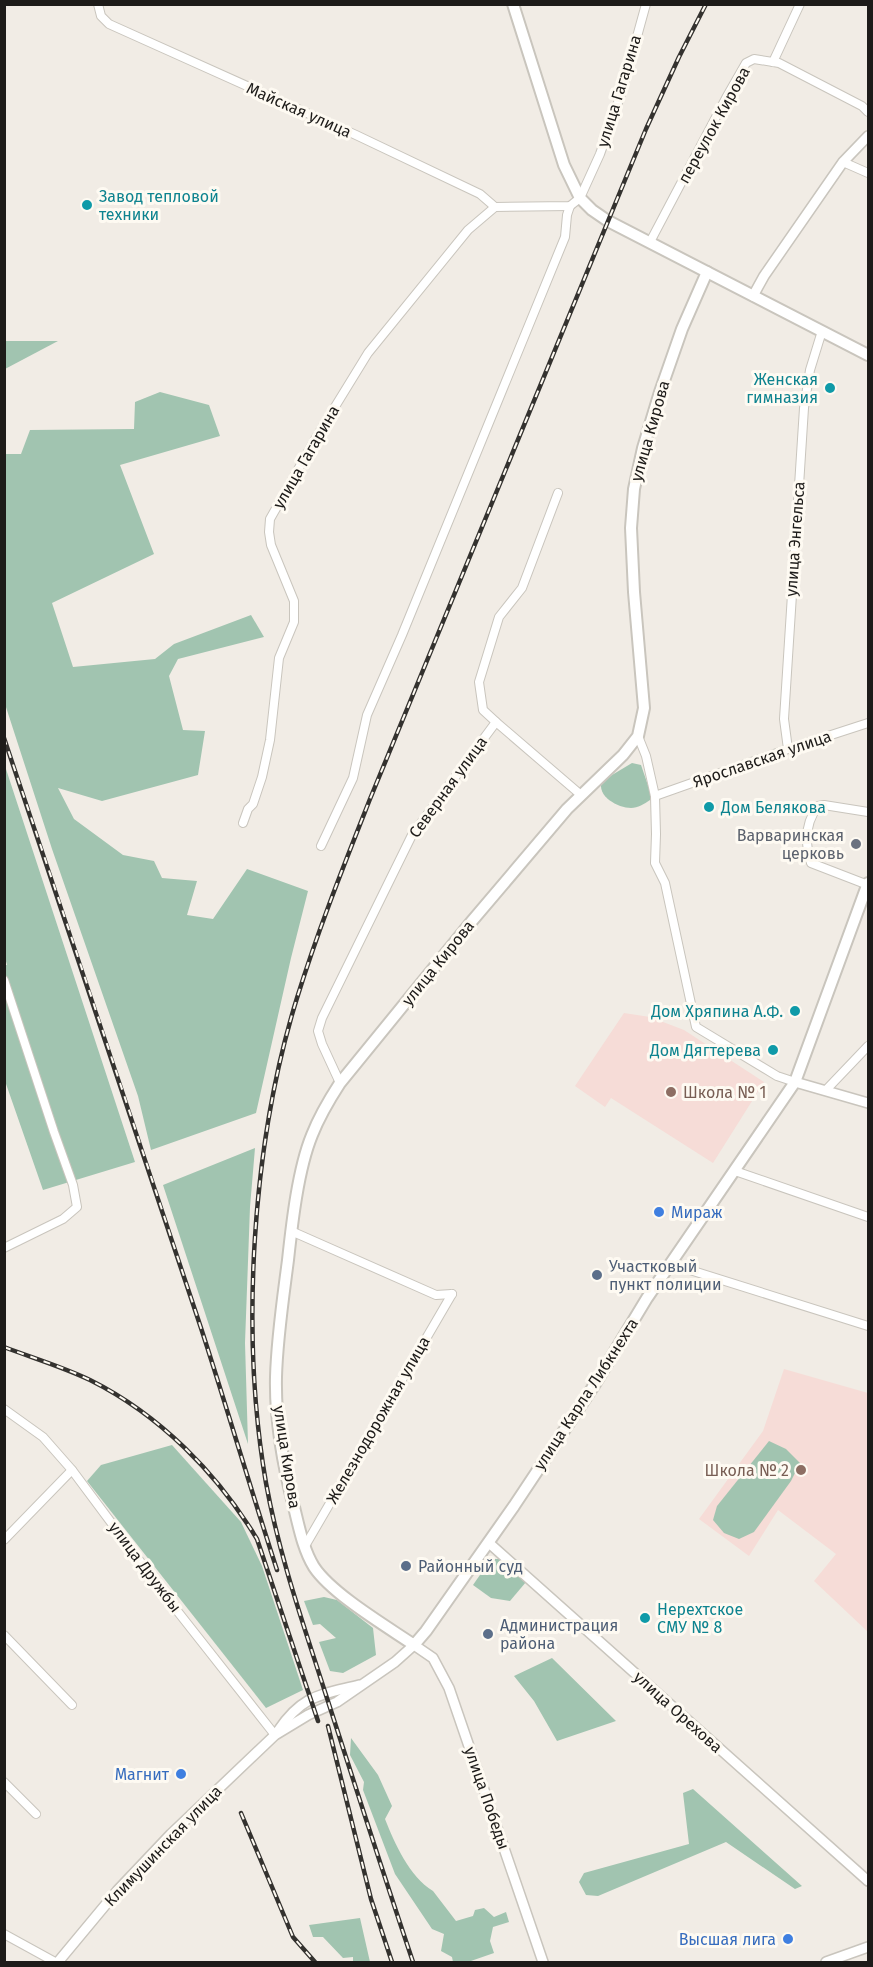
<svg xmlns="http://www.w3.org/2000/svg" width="873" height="1967" font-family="'Fira Sans',sans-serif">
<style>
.education{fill:#f6dcd7}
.green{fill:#a1c4b0}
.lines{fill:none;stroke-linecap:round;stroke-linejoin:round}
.minor-casing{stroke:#c9c5bd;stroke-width:10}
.tertiary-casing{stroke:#c9c5bd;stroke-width:12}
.secondary-casing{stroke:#c9c5bd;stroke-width:14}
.minor{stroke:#fff;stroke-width:8}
.tertiary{stroke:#fff;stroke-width:9}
.secondary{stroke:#fff;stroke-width:10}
.rail-casing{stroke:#34322f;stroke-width:4.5}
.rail{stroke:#fefaf2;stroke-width:2;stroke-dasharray:7;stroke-linecap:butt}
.culture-dot{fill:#0f9aa8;stroke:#fefaf2;stroke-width:2}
.worship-dot{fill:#6b7280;stroke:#fefaf2;stroke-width:2}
.education-dot{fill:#8d6e63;stroke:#fefaf2;stroke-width:2}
.shop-dot{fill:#3f7fe0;stroke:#fefaf2;stroke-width:2}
.service-dot{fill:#5c6f8a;stroke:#fefaf2;stroke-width:2}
.labels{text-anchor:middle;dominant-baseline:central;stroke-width:6;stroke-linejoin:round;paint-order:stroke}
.street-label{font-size:16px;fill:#1d1b19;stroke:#fefaf2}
.culture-label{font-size:16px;fill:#0d838f;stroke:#fefaf2;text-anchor:start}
.worship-label{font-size:16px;fill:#5b616d;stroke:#fefaf2;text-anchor:end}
.education-label{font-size:16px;fill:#785e54;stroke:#fefaf2;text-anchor:start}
.shop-label{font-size:16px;fill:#366cbe;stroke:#fefaf2;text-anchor:end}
.service-label{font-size:16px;fill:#4e5e75;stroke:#fefaf2;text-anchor:start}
</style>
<rect width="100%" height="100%" fill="#f1ece5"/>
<g class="education">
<path d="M624,1013L650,1017L684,1030L764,1082L713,1163L611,1098L605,1107L575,1086Z"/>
<path d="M784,1369L868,1393V1632L814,1581L836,1554L778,1510L749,1556L699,1519L763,1431Z"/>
</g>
<g class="green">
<path d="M5,341H58L5,369Z"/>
<path d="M160,392L209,405L220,436L120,465L154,554L52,603L73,667L155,659L174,644L251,615L264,637L178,659L169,676L183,730L205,731L198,775L102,801L58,788L74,819L123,855L154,861L162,878L197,881L187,915L213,919L247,869L308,891L291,958L256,1113L151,1150L138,1096L52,849L5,704L4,454H21L30,430L134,429L135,402Z"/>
<path d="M632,763L641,765L651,794L650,800C644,804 638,808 631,808C618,808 596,796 602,781Z"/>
<path d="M5,766L135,1162L43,1190L5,1081L4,965H7L4,954Z"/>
<path d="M255,1148L250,1207L245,1343L248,1444L163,1185Z"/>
<path d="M769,1441L786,1449L800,1463L791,1481L754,1532L739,1539L724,1533L713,1520L717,1506Z"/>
<path d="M172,1445L241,1522L262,1566L303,1690L266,1708L87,1481L101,1465Z"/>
<path d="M491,1559H500L526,1582L510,1601L491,1598L473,1585Z"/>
<path d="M324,1597L337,1600L373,1628L376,1655L343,1673L330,1671L319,1642L336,1638L320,1624L313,1625L304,1601Z"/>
<path d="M552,1658L616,1721L557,1741L534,1701L514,1676Z"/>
<path d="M351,1738L378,1775L392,1806L385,1819C395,1844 409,1876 433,1891L456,1921L473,1916L475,1910L484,1908L494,1917L506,1912L509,1922L493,1927L490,1941L494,1953L468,1962H453L452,1957L441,1951L444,1934L432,1929L395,1874L363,1790L364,1782L350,1755Z"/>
<path d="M693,1789L802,1886L795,1889L726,1842L598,1896L586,1895L579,1882L584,1873L689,1844L683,1793Z"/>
<path d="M360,1918L370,1962H353V1957L343,1958L323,1937H313L309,1925Z"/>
</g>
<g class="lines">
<defs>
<g id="minor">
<path d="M98,4L101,16L109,24L356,135L480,194L495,207"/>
<path d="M773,62L800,4"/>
<path d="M843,162L868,173"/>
<path d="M650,242L726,98L746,63L754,59L779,63L862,106L868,112"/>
<path d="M496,722L581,795"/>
<path d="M638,736L646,756L655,796L656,834L655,863L665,883L696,1027L777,1076L795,1082"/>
<path d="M788,749L784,719L804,408L810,370L822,331"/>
<path d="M655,796L788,749L868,723"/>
<path d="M243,823L248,809L253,804L262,777L270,740L279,658L294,622V601L271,545L269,532L270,519L317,436L368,353L468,230L495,207L570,206L580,198L600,154L622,91L646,4"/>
<path d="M321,846L353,778L367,715L402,635L565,237L567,215L570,206"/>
<path d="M868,885L811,863C805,844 805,823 818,806L824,805L868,812"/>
<path d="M4,980L54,1132L73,1185L77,1207L63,1219L4,1248"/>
<path d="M340,1083L322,1044L318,1031L322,1018L412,835L496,722L483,710L479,682L499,617L522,588L558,493"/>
<path d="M826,1090L868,1046"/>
<path d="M735,1171L868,1217"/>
<path d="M291,1231L436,1295L452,1294"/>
<path d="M671,1264L868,1326"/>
<path d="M4,1409L43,1437L72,1470L171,1603L275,1735"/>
<path d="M4,1540L72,1470"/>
<path d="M305,1546L452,1294"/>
<path d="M4,1635L72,1705"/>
<path d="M4,1782L36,1814"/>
<path d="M4,1934L55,1962"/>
</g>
<g id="tertiary">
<path d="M753,296L764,276L843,162L868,136"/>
<path d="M795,1082L868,1103"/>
<path d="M489,1543L868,1881"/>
<path d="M278,1731C302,1695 320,1695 359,1685"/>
<path d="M58,1962L117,1891L171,1834L275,1735L308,1715L337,1702L395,1662L414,1645L433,1658L449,1688L543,1962"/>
<path d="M826,1962L868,1947"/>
</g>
<g id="secondary">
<path d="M513,4L564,165L580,198L592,210L608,221L868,355"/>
<path d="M707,272L682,329L660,392L643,448L634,489L631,528L634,592L644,708L638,736L623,755L567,809L472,921L340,1083C329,1100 319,1117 312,1135C298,1169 292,1223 288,1260C283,1299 277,1338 276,1377C275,1420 283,1465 294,1507C299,1527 303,1549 314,1567C332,1594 386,1626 414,1645L426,1631L514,1506L595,1384L647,1298L795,1082L868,883"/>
</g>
</defs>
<use href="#minor" class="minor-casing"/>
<use href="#tertiary" class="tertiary-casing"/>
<use href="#secondary" class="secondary-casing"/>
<use href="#minor" class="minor"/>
<use href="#tertiary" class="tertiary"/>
<use href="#secondary" class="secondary"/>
<defs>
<g id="rail">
<path d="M4,738C71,934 136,1131 201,1328C227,1408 251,1490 277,1570"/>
<path d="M4,1347C33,1358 63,1367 90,1380C160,1415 217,1473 257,1539L318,1721"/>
<path d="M328,1726L371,1899L392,1962"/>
<path d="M241,1813L293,1937L315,1962"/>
<path d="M413,1962C383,1873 354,1782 325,1692C303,1623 279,1555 266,1483C240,1333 252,1143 297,998C318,930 344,865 370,799L646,129L679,57L706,4"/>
</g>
</defs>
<use href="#rail" class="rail-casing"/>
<use href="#rail" class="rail"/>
</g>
<g class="culture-dot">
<circle cx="87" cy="205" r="6"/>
<circle cx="830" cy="388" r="6"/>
<circle cx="709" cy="807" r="6"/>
<circle cx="795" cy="1011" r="6"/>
<circle cx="773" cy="1050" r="6"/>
<circle cx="645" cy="1618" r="6"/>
</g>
<circle class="worship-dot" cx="856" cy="844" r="6"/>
<g class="education-dot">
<circle cx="671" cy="1092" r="6"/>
<circle cx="801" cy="1470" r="6"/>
</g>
<g class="shop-dot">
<circle cx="659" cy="1212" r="6"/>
<circle cx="181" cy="1774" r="6"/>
<circle cx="788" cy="1939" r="6"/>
</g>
<g class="service-dot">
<circle cx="597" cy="1275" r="6"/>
<circle cx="406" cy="1566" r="6"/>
<circle cx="488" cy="1634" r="6"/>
</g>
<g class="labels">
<g class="street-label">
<text transform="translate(619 91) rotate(-73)">улица Гагарина</text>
<text transform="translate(299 110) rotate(24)">Майская улица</text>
<text transform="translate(714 125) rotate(-61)">переулок Кирова</text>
<text transform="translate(650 431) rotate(-74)">улица Кирова</text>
<text transform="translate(306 457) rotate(-60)">улица Гагарина</text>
<text transform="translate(795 539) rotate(-86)">улица Энгельса</text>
<text transform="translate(762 759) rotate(-19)">Ярославская улица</text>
<text transform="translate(448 787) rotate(-54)">Северная улица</text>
<text transform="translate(438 963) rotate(-51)">улица Кирова</text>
<text transform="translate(586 1394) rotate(-57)">улица Карла Либкнехта</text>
<text transform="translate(378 1420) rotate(-60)">Железнодорожная улица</text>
<text transform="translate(287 1457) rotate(81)">улица Кирова</text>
<text transform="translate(145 1567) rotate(53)">улица Дружбы</text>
<text transform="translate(678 1712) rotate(42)">улица Орехова</text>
<text transform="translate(487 1798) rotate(71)">улица Победы</text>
<text transform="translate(163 1846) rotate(-46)">Климушинская улица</text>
</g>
<g class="culture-label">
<text x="99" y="196">Завод тепловой<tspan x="99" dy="18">техники</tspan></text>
<text x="818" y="379" text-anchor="end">Женская<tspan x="818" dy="18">гимназия</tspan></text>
<text x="721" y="807">Дом Белякова</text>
<text x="783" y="1011" text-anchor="end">Дом Хряпина А.Ф.</text>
<text x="761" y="1050" text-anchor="end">Дом Дягтерева</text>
<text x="657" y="1609">Нерехтское<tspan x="657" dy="18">СМУ № 8</tspan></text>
</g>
<g class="worship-label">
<text x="844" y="835">Варваринская<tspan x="844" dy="18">церковь</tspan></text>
</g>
<g class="education-label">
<text x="683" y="1092">Школа № 1</text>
<text x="789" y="1470" text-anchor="end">Школа № 2</text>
</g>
<g class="shop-label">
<text x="671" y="1212" text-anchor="start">Мираж</text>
<text x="169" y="1774">Магнит</text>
<text x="776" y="1939">Высшая лига</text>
</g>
<g class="service-label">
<text x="609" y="1266">Участковый<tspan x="609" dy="18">пункт полиции</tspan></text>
<text x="418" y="1566">Районный суд</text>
<text x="500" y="1625">Администрация<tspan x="500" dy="18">района</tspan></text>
</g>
</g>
<rect width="873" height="1967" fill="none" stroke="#1d1b19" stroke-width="12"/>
</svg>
